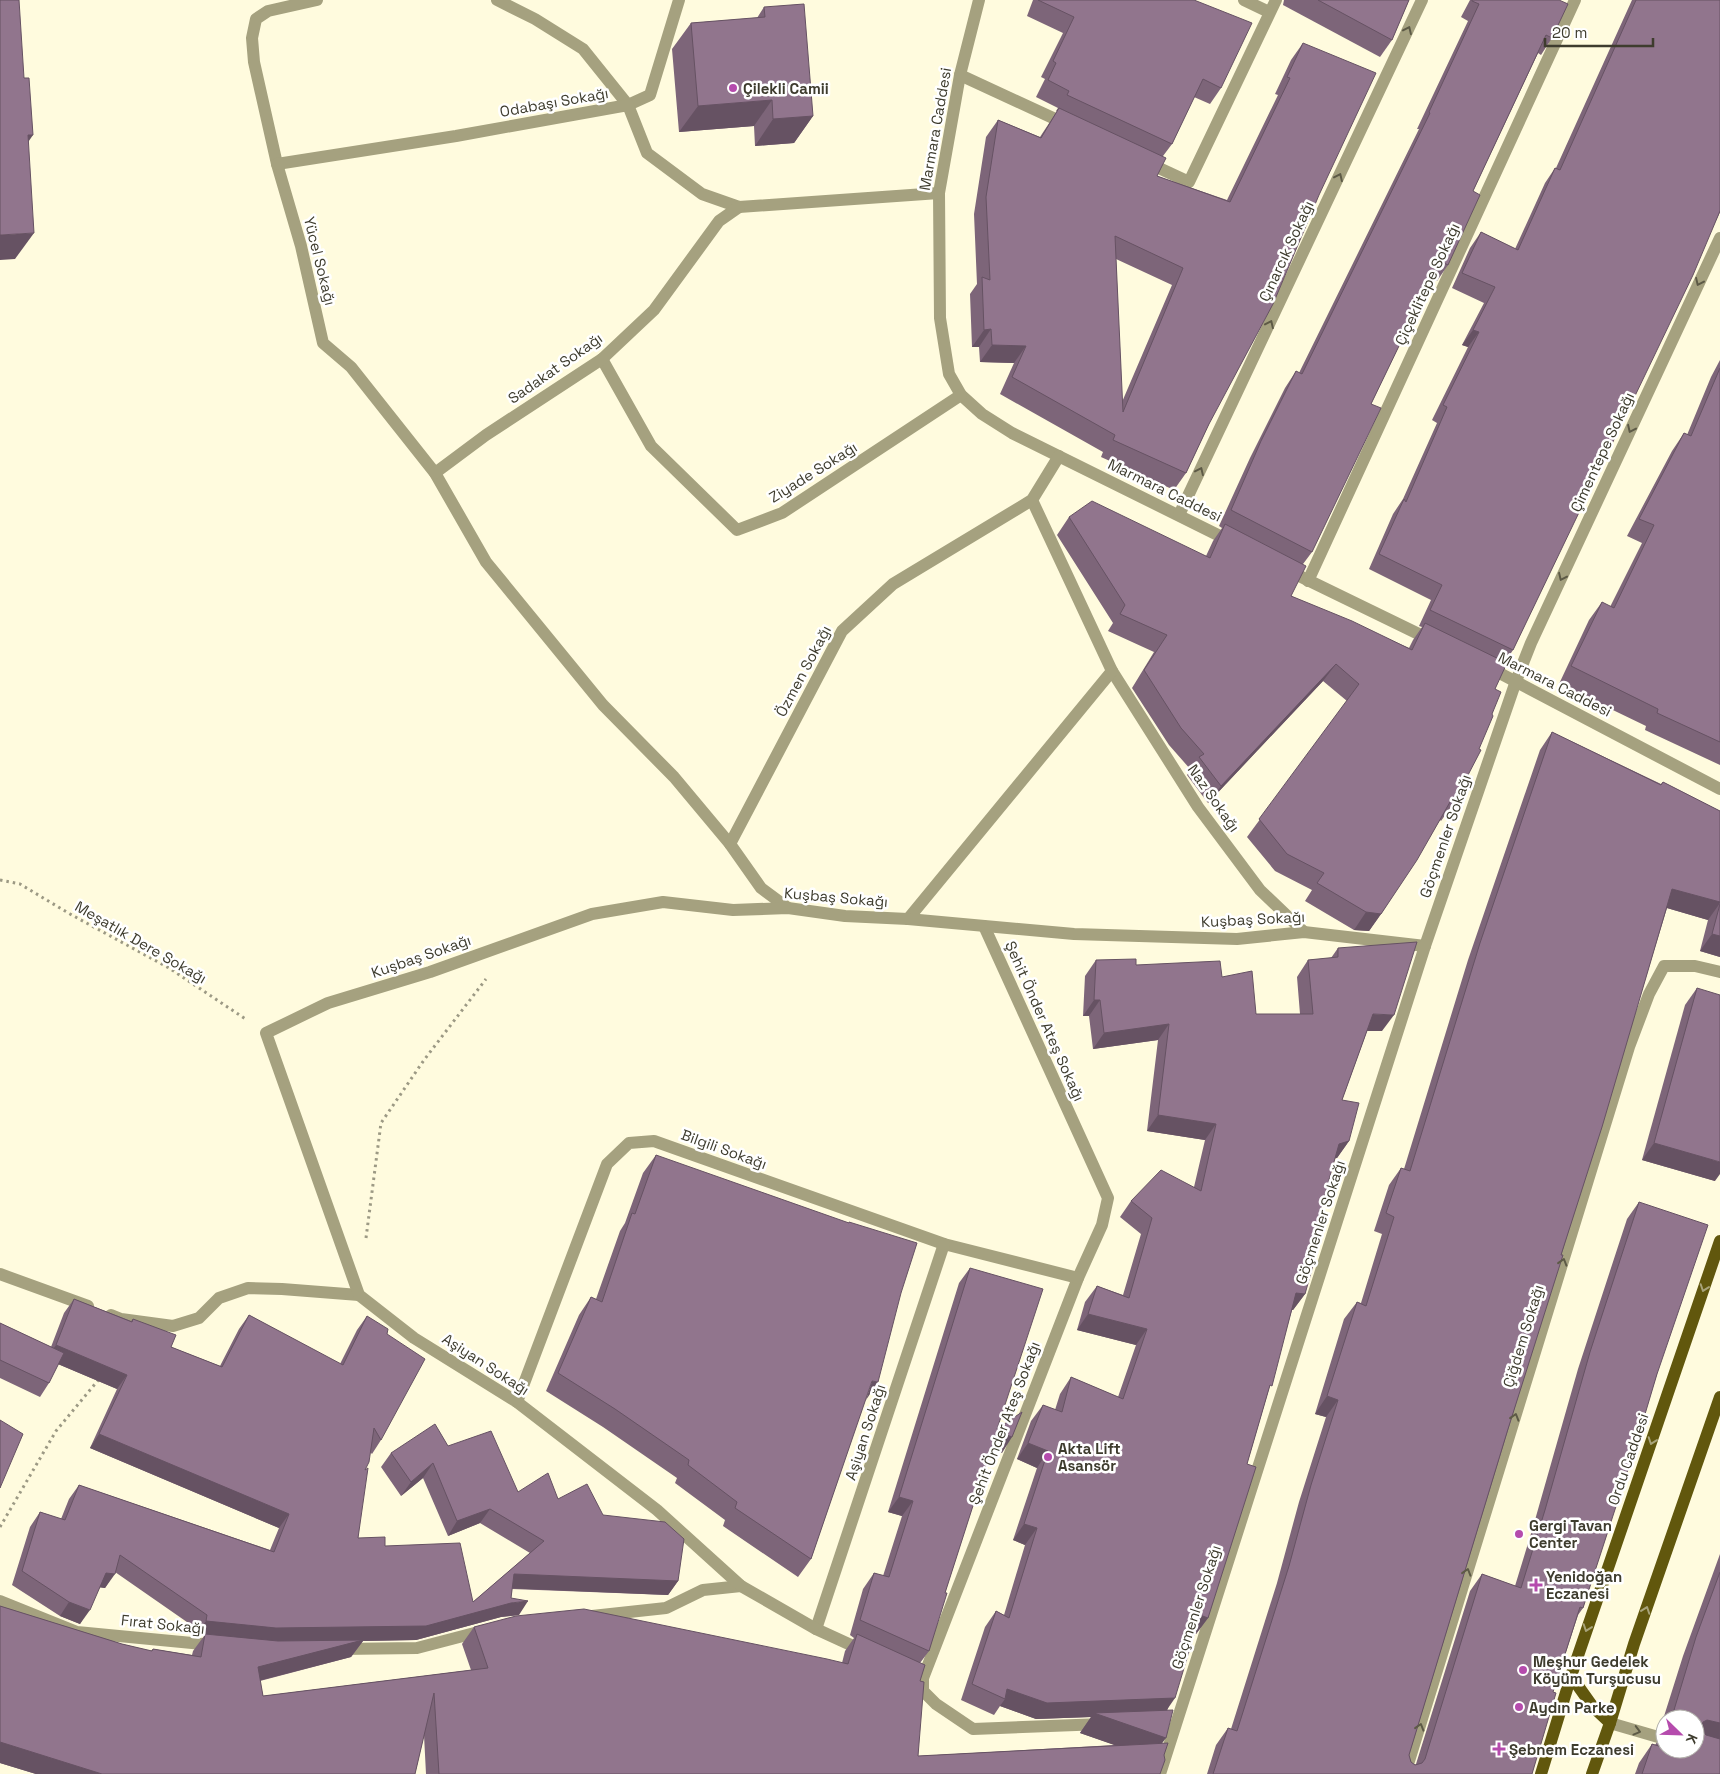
<svg xmlns="http://www.w3.org/2000/svg" width="1720" height="1774" font-family="'Space Grotesk',sans-serif">
<style>
.lines{fill:none;stroke-linecap:round;stroke-linejoin:round}
.path{stroke:#9c9984;stroke-width:3;stroke-dasharray:2.5 4;stroke-linecap:butt}
.minor{stroke:#a5a17f;stroke-width:12}
.major{stroke:#61570d;stroke-width:12}
.wall{fill:#7d6579;fill-rule:evenodd}
.shaded-wall{fill:#665263}
.building{fill:#91758d;stroke:#665263;fill-rule:evenodd}
.oneway{stroke:#5d5a46}
.oneway2{stroke:#a8a37a}
.poi-dot{fill:#b54bad;stroke:#fff;stroke-width:2}
.labels{text-anchor:middle;dominant-baseline:central;stroke-width:5;stroke-linejoin:round;paint-order:stroke}
.poi-label{font-size:15px;font-weight:bold;fill:#3e3c2e;stroke:#fff;text-anchor:start}
.street-label{font-size:15px;fill:#3e3c2e;stroke:#fff}
</style>
<rect width="100%" height="100%" fill="#fffbde"/>
<g class="lines">
<g class="path">
<path d="M0,880L20,884L70,914L169,968L247,1020"/>
<path d="M366,1238L381,1123L424,1060L486,979"/>
<path d="M0,1527L56,1431L100,1378"/>
</g>
<g class="minor">
<path d="M317,0L268,11L256,19L252,38L254,62L277,164L301,246L323,343L351,367L435,473L486,562L603,705L674,777L730,844L761,888L788,908"/>
<path d="M497,0L535,19L583,49L628,105L650,95L679,0"/>
<path d="M979,0L960,75L939,193L940,318L949,374L961,395L982,414L1012,433L1232,542"/>
<path d="M1244,0L1269,12"/>
<path d="M960,75L1066,124"/>
<path d="M1146,162L1189,182L1276,0"/>
<path d="M277,164L456,136L628,105L647,153L702,194L739,207L939,193"/>
<path d="M602,359L651,446L737,530L782,513L961,395"/>
<path d="M435,473L486,435L602,359L654,310L719,221L739,207"/>
<path d="M1032,500L1112,671L1198,807L1260,890L1304,932"/>
<path d="M1179,515L1422,0"/>
<path d="M1285,569L1431,640"/>
<path d="M1308,581L1575,0"/>
<path d="M1488,667L1720,789"/>
<path d="M730,844L842,631L893,584L1032,500L1059,456"/>
<path d="M908,919L1112,671"/>
<path d="M984,926L1108,1198L1102,1225L1078,1278L923,1678V1691L936,1704L973,1729L1103,1724"/>
<path d="M0,1274L88,1306"/>
<path d="M111,1315L121,1319L173,1326L199,1318L219,1298L248,1288L282,1289L359,1295"/>
<path d="M517,1402L607,1164L629,1143L654,1141L944,1244L1078,1278"/>
<path d="M0,1601L77,1632L213,1645"/>
<path d="M592,1616L666,1608L703,1590L741,1586"/>
<path d="M816,1629L944,1244"/>
<path d="M341,1649L417,1648L486,1630"/>
<path d="M864,1651L816,1629L741,1586L657,1510L517,1402L414,1338L359,1295L266,1033L328,1003L430,972L592,914L663,902L733,910L788,908L845,916L908,919L1074,934L1237,939L1304,932L1425,946"/>
<path d="M1610,1723L1665,1739"/>
<path d="M1160,1774L1425,946L1516,681L1531,643L1720,238"/>
<path d="M1405,1774L1629,1047L1649,994L1664,966H1695L1720,972"/>
</g>
<g class="major">
<path d="M1571,1676L1593,1707L1610,1723"/>
<path d="M1541,1774L1571,1676L1720,1241"/>
<path d="M1592,1774L1610,1723L1634,1644L1720,1397"/>
</g>
</g>
<g class="wall">
<path d="M1033,0H1194L1221,88L1210,104L1194,97L1172,144L1163,156L1157,176L1227,200L1278,95L1275,94L1291,60L1303,43L1209,424L1186,473L1174,490L1101,457L1103,452L1000,394L1014,363L980,362L979,347H972L970,294L977,284L974,214L986,137L998,120L1040,137L1057,111H1056L1058,108L1036,97L1045,79L1041,77L1063,33L1027,16ZM1116,259L1172,285L1122,402Z"/>
<path d="M1284,0H1409L1392,40L1380,57L1283,5Z"/>
<path d="M1470,0H1559L1552,38L1541,55L1538,53L1473,191L1448,265L1437,281L1431,279L1371,404L1312,552L1303,564L1291,596L1409,648L1413,640L1422,627L1419,626L1431,600L1369,569L1393,514L1403,499L1437,423L1432,420L1468,347L1462,345L1484,303L1452,288L1470,248L1481,232L1515,249L1545,183L1555,168H1556L1632,0H1720V212L1513,650L1505,662L1495,689L1492,714L1453,804L1441,821L1440,820L1381,914L1369,931L1354,930L1305,901L1312,890L1275,871L1247,837L1347,701L1323,681L1208,803L1187,775L1191,770L1169,745L1132,688L1154,652L1108,631L1113,623L1057,535L1069,517L1206,556L1213,541L1222,528L1219,526L1250,458L1285,388L1296,371L1299,373L1419,129H1417L1468,21L1461,17Z"/>
<path d="M764,7L813,116L794,143L755,146L754,126L679,132L672,49L691,23L757,18Z"/>
<path d="M1720,360V765L1645,730L1646,726L1559,684L1589,620L1602,602L1610,607L1642,543L1627,536L1672,451L1684,433L1687,435L1711,377Z"/>
<path d="M1552,732L1661,784L1663,782L1720,811V957L1700,951L1708,920L1667,908L1409,1755L1411,1762L1415,1765L1416,1764L1470,1591L1482,1574L1515,1586L1533,1527L1578,1369L1627,1219L1639,1202L1657,1374L1583,1608L1578,1615L1553,1692L1532,1774H1207L1216,1745L1228,1728L1231,1729L1277,1583L1299,1502L1326,1417L1315,1414L1344,1319L1357,1302L1361,1303L1382,1234L1374,1231L1389,1185L1401,1168L1404,1169L1468,960L1540,750Z"/>
<path d="M1338,948L1382,1031H1367L1342,1100L1349,1141L1337,1158H1335L1314,1233L1305,1294L1293,1310H1292L1247,1464L1208,1618L1196,1634L1194,1633L1167,1711L1162,1743L1164,1755L1160,1774H426L424,1735L415,1774H36L0,1763V1606L122,1644L151,1651L153,1649L192,1655L193,1651L204,1636L196,1635L197,1629L115,1572L105,1588L100,1587L80,1624L60,1616L12,1585L30,1527L40,1512L61,1519L69,1499L79,1485L270,1550L279,1528L90,1448L117,1389L58,1364L49,1383L40,1397L0,1378V1323L51,1347L64,1313L74,1299L131,1321L133,1319L171,1347L220,1366L239,1329L249,1315L340,1364L357,1330L367,1316L387,1334L381,1440L372,1454L370,1452L365,1470L358,1538L385,1546L473,1602L530,1553L480,1523L448,1536L423,1478L401,1496L381,1467L391,1453L448,1446L518,1492L558,1499L603,1515L678,1581L668,1595L512,1589L511,1598L519,1615L501,1617L416,1640L363,1641L351,1657L260,1681L263,1696L471,1670L462,1644L474,1627L842,1663L845,1651L854,1638L850,1635L863,1589L874,1573L883,1576L902,1516L888,1512L959,1283L970,1268L997,1429L1002,1453L991,1448L945,1593L929,1651L920,1663L918,1756L1115,1745L1080,1733L1091,1717L1036,1719L1000,1706L994,1715L961,1700L985,1627L996,1611L1004,1615L1025,1545L1013,1540L1037,1468L1017,1459L1031,1421L1043,1405L1055,1410L1060,1394L1071,1377L1118,1397L1136,1345L1077,1330L1085,1302L1097,1286L1123,1295L1141,1234L1120,1217L1131,1201L1194,1187L1205,1140L1147,1131L1158,1040L1093,1049L1089,1016H1083L1085,976L1096,960L1136,965L1222,977L1256,1014H1300L1297,977L1308,960L1331,958Z"/>
<path d="M1697,988L1715,1181L1642,1160L1685,1005Z"/>
<path d="M656,1155L865,1400L811,1559L798,1577L723,1526L725,1520L675,1483L677,1478L603,1427L546,1391L579,1315L591,1297L596,1299L620,1231L625,1223L643,1173Z"/>
<path d="M1720,1554V1774H1635L1639,1763L1652,1744L1655,1745L1665,1731L1660,1729L1683,1656ZM1665,1719H1695L1665,1749Z"/>
</g>
<g class="shaded-wall">
<path d="M772,100L754,126L679,132L698,106Z"/>
<path d="M813,116L794,143L755,146L773,119Z"/>
<path d="M28,135H33L15,161Z"/>
<path d="M34,233L15,259L0,260V235Z"/>
<path d="M991,329L979,347H972L984,330Z"/>
<path d="M1473,330L1479,332L1468,347L1462,345Z"/>
<path d="M992,345L1026,346L1014,363L980,362Z"/>
<path d="M1336,664L1323,681L1208,803L1221,786Z"/>
<path d="M1672,889L1720,902V903L1708,920L1660,906Z"/>
<path d="M1366,912L1381,914L1369,931L1354,930Z"/>
<path d="M1712,934L1720,936V957L1700,951Z"/>
<path d="M1094,1000H1100L1089,1016H1083Z"/>
<path d="M1373,1014L1394,1015L1382,1031H1361Z"/>
<path d="M1169,1024L1158,1040L1093,1049L1104,1033Z"/>
<path d="M1158,1115L1216,1124L1205,1140L1147,1131Z"/>
<path d="M1349,1141L1337,1158L1328,1160L1339,1144Z"/>
<path d="M1654,1143L1720,1162V1174L1715,1181L1642,1160Z"/>
<path d="M1296,1293L1305,1294L1293,1310L1285,1309Z"/>
<path d="M1088,1314L1147,1329L1136,1345L1077,1330Z"/>
<path d="M56,1345L127,1375L117,1389L46,1359Z"/>
<path d="M872,1381L878,1382L866,1400Z"/>
<path d="M1327,1396L1338,1400L1326,1417L1315,1414Z"/>
<path d="M997,1431L1012,1437L1002,1453L986,1446Z"/>
<path d="M99,1434L289,1514L279,1528L90,1448Z"/>
<path d="M1028,1443L1048,1451L1037,1468L1017,1459Z"/>
<path d="M433,1463L423,1478L401,1496L411,1482Z"/>
<path d="M899,1497L913,1501L902,1516L888,1512Z"/>
<path d="M490,1509L480,1523L448,1536L457,1521Z"/>
<path d="M1024,1524L1037,1528L1025,1545L1013,1540Z"/>
<path d="M106,1573L115,1574L105,1588L96,1587Z"/>
<path d="M514,1574L678,1581L668,1595L504,1588Z"/>
<path d="M528,1601L519,1615L501,1617L416,1640L363,1641L351,1657L246,1684L205,1634L204,1636L196,1635L206,1621L511,1603Z"/>
<path d="M69,1602L90,1610L80,1624L60,1616Z"/>
<path d="M1200,1615L1208,1618L1196,1634L1188,1631Z"/>
<path d="M1007,1689L1175,1698L1164,1714L1166,1738L1151,1758L1080,1733L1091,1717L1036,1719L1000,1706L1005,1699Z"/>
<path d="M1674,1710L1684,1714L1680,1719H1667Z"/>
<path d="M1707,1720L1720,1723V1746L1695,1739L1703,1722Z"/>
<path d="M1665,1722V1731L1660,1729Z"/>
<path d="M0,1742L102,1774H36L0,1763Z"/>
</g>
<g class="building">
<path d="M0,0H19L24,78H29L33,135H28L34,233L0,235Z"/>
<path d="M1038,0H1194L1252,23L1221,88L1203,79L1172,144L1067,95L1069,91L1048,80L1056,63L1053,61L1074,17Z"/>
<path d="M1318,0H1409L1392,40Z"/>
<path d="M1472,0H1559L1568,4L1552,38L1546,35L1473,191L1480,195L1448,265L1440,261L1371,404L1381,408L1312,552L1231,510L1261,441L1296,371L1302,374L1430,113L1429,112L1479,4L1472,1Z"/>
<path d="M1636,0H1720V211L1693,275L1513,650L1430,610L1442,585L1379,554L1404,499L1406,502L1447,407L1443,405L1479,332L1473,330L1495,287L1462,273L1481,232L1518,250L1555,168L1560,170Z"/>
<path d="M804,4L813,116L773,119L772,100L698,106L691,23L765,17L764,7Z"/>
<path d="M1303,43L1376,73L1319,195L1273,304L1209,424L1186,473L1113,440L1115,435L1012,377L1026,346L992,345L991,329L984,330L982,277L990,280L986,197L998,120L1041,138L1059,108L1166,158L1157,176L1230,202L1290,78L1287,77ZM1115,236L1183,268L1123,412Z"/>
<path d="M1720,368V742L1657,713L1658,709L1571,666L1602,602L1614,608L1654,525L1639,519L1684,433L1691,436Z"/>
<path d="M1092,501L1210,558L1225,524L1306,566L1291,596L1352,621L1412,650L1425,623L1507,663L1495,689L1501,692L1492,714L1493,716L1479,749L1481,750L1453,804L1450,802L1417,860L1381,914L1366,912L1317,883L1324,873L1287,854L1259,819L1359,684L1336,664L1221,786L1199,757L1204,754L1181,728L1144,670L1167,635L1120,614L1125,605L1069,517Z"/>
<path d="M1552,732L1661,785L1663,782L1720,811V902L1672,889L1602,1127L1561,1255H1563L1508,1429L1409,1755L1411,1762L1415,1765L1422,1763L1425,1759L1482,1574L1521,1588L1545,1510L1590,1352L1639,1202L1708,1225L1657,1374L1634,1451L1583,1608L1580,1607L1553,1692L1556,1693L1532,1774H1213L1228,1728L1237,1731L1289,1566L1311,1485L1338,1400L1327,1396L1357,1302L1366,1306L1394,1217L1386,1213L1401,1168L1410,1171L1480,943Z"/>
<path d="M1720,904V936L1712,934Z"/>
<path d="M1417,942L1394,1015L1373,1014L1342,1100L1359,1103L1349,1141L1339,1144L1314,1233L1322,1234L1305,1294L1296,1293L1272,1386L1270,1385L1247,1464L1256,1467L1208,1618L1200,1615L1175,1698L1047,1703L1007,1689L1005,1699L972,1684L996,1611L1009,1618L1037,1528L1024,1524L1048,1451L1028,1443L1043,1405L1062,1412L1071,1377L1123,1399L1147,1329L1088,1314L1097,1286L1129,1298L1152,1218L1131,1201L1161,1170L1201,1191L1216,1124L1158,1115L1169,1024L1104,1033L1100,1000H1094L1096,960L1136,959V965L1220,961L1222,977L1252,971L1256,1014H1313L1308,960L1338,957V948Z"/>
<path d="M1697,988L1720,995V1162L1654,1143Z"/>
<path d="M656,1155L849,1223V1222L917,1243L901,1293L878,1382L872,1381L811,1559L735,1508L737,1502L688,1465L689,1460L615,1409L558,1373L591,1297L602,1302L632,1213L635,1214Z"/>
<path d="M970,1268L1043,1289L997,1429L1022,1412L1012,1437L997,1431L945,1593H947L929,1651L860,1620L874,1573L889,1577L913,1501L899,1497Z"/>
<path d="M74,1299L132,1322L133,1319L176,1335L171,1347L222,1367L249,1315L343,1365L367,1316L388,1329L387,1334L425,1359L381,1440L374,1428L369,1462L365,1470L368,1468L358,1538L385,1537V1546L460,1543L473,1602L544,1541L490,1509L457,1521L433,1463L411,1482L391,1453L435,1424L448,1446L491,1431L518,1492L548,1473L558,1499L587,1484L603,1515L665,1522L684,1539L678,1581L514,1574L511,1598L528,1601L511,1603L426,1626L276,1628L206,1621L207,1615L120,1555L115,1574L106,1573L90,1610L69,1602L22,1571L40,1512L65,1520L79,1485L274,1552L289,1514L99,1434L127,1375L56,1345Z"/>
<path d="M0,1323L64,1353L49,1383L0,1360Z"/>
<path d="M0,1420L23,1434L0,1488Z"/>
<path d="M1720,1572V1723L1707,1720L1703,1722L1701,1729L1706,1735L1720,1739V1774H1642L1652,1744L1662,1747L1665,1738V1749H1695V1719H1686L1684,1714L1674,1710L1696,1637Z"/>
<path d="M0,1606L122,1644L152,1651L153,1649L201,1657L205,1634L278,1641L363,1640L258,1667L263,1696L488,1668L474,1627L516,1616L584,1609L827,1659L848,1664L857,1634L925,1665L920,1681L924,1682L918,1756L1168,1743L1164,1755L1165,1760L1160,1774H439L434,1693L415,1774H102L0,1742Z"/>
<path d="M1173,1710L1166,1738L1094,1713Z"/>
</g>
<defs><path id="oneway-chevron" d="M-2-3.5L2.5 0L-2 3.5" fill="none" stroke-width="1.6" stroke-linecap="round" stroke-linejoin="round" transform="scale(1.25)"/></defs>
<g class="oneway">
<use href="#oneway-chevron" transform="translate(1408 30) rotate(-65)"/>
<use href="#oneway-chevron" transform="translate(1339 177) rotate(-65)"/>
<use href="#oneway-chevron" transform="translate(1699 282) rotate(115)"/>
<use href="#oneway-chevron" transform="translate(1270 324) rotate(-65)"/>
<use href="#oneway-chevron" transform="translate(1631 429) rotate(115)"/>
<use href="#oneway-chevron" transform="translate(1200 471) rotate(-65)"/>
<use href="#oneway-chevron" transform="translate(1562 577) rotate(115)"/>
<use href="#oneway-chevron" transform="translate(1563 1262) rotate(-73)"/>
<use href="#oneway-chevron" transform="translate(1515 1417) rotate(-73)"/>
<use href="#oneway-chevron" transform="translate(1467 1572) rotate(-73)"/>
<use href="#oneway-chevron" transform="translate(1420 1727) rotate(-73)"/>
<use href="#oneway-chevron" transform="translate(1637 1731) rotate(15)"/>
</g>
<g class="oneway2">
<use href="#oneway-chevron" transform="translate(1704 1288) rotate(109)"/>
<use href="#oneway-chevron" transform="translate(1652 1441) rotate(109)"/>
<use href="#oneway-chevron" transform="translate(1646 1610) rotate(-71)"/>
<use href="#oneway-chevron" transform="translate(1587 1628) rotate(109)"/>
</g>
<g class="poi-dot">
<circle cx="733" cy="88" r="5"/>
<circle cx="1048" cy="1457" r="5"/>
<circle cx="1519" cy="1534" r="5"/>
<path d="M1533.5 1577.5h5v5h5v5h-5v5h-5v-5h-5v-5h5z"/>
<circle cx="1523" cy="1670" r="5"/>
<circle cx="1519" cy="1707" r="5"/>
<path d="M1496.5 1741.5h5v5h5v5h-5v5h-5v-5h-5v-5h5z"/>
</g>
<g class="labels">
<g class="poi-label">
<text x="743" y="88">Çilekli Camii</text>
<text x="1058" y="1448">Akta Lift<tspan x="1058" dy="17">Asansör</tspan></text>
<text x="1529" y="1525">Gergi Tavan<tspan x="1529" dy="17">Center</tspan></text>
<text x="1546" y="1576">Yenidoğan<tspan x="1546" dy="17">Eczanesi</tspan></text>
<text x="1533" y="1661">Meşhur Gedelek<tspan x="1533" dy="17">Köyüm Turşucusu</tspan></text>
<text x="1529" y="1707">Aydın Parke</text>
<text x="1509" y="1749">Şebnem Eczanesi</text>
</g>
<g class="street-label">
<text transform="translate(554 102) rotate(-10)">Odabaşı Sokağı</text>
<text transform="translate(935 129) rotate(-80)">Marmara Caddesi</text>
<text transform="translate(1286 251) rotate(-65)">Çınarcık Sokağı</text>
<text transform="translate(320 261) rotate(76)">Yücel Sokağı</text>
<text transform="translate(1427 284) rotate(-65)">Çiçeklitepe Sokağı</text>
<text transform="translate(555 368) rotate(-35)">Sadakat Sokağı</text>
<text transform="translate(1602 452) rotate(-65)">Çimentepe Sokağı</text>
<text transform="translate(813 472) rotate(-32)">Ziyade Sokağı</text>
<text transform="translate(1165 490) rotate(26)">Marmara Caddesi</text>
<text transform="translate(803 671) rotate(-62)">Özmen Sokağı</text>
<text transform="translate(1555 684) rotate(27)">Marmara Caddesi</text>
<text transform="translate(1214 798) rotate(55)">Naz Sokağı</text>
<text transform="translate(1445 836) rotate(-71)">Göçmenler Sokağı</text>
<text transform="translate(836 897) rotate(5)">Kuşbaş Sokağı</text>
<text transform="translate(1253 919) rotate(-3)">Kuşbaş Sokağı</text>
<text transform="translate(141 942) rotate(30)">Meşatlık Dere Sokağı</text>
<text transform="translate(421 956) rotate(-19)">Kuşbaş Sokağı</text>
<text transform="translate(1045 1021) rotate(66)">Şehit Önder Ateş Sokağı</text>
<text transform="translate(724 1149) rotate(20)">Bilgili Sokağı</text>
<text transform="translate(1320 1222) rotate(-72)">Göçmenler Sokağı</text>
<text transform="translate(1523 1336) rotate(-73)">Çiğdem Sokağı</text>
<text transform="translate(486 1364) rotate(33)">Aşiyan Sokağı</text>
<text transform="translate(1004 1423) rotate(-69)">Şehit Önder Ateş Sokağı</text>
<text transform="translate(865 1432) rotate(-72)">Aşiyan Sokağı</text>
<text transform="translate(1628 1459) rotate(-71)">Ordu Caddesi</text>
<text transform="translate(1196 1607) rotate(-72)">Göçmenler Sokağı</text>
<text transform="translate(163 1624) rotate(6)">Fırat Sokağı</text>
</g>
</g>
<g transform="translate(1680 1734) rotate(113)"><circle r="24" fill="#ffffff" stroke="#b2b1ab"/>
<path d="M0-4L9 19L0 12L-9 19Z" fill="#b54bad"/>
<text y="-8" font-size="14" font-weight="bold" text-anchor="middle" fill="#3e3c2e">K</text>
</g>
<path d="M1545 38v8h108v-8" fill="none" stroke="#3e3c2e" stroke-width="2.5"/>
<text x="1552" y="38" font-size="15" fill="#3e3c2e" stroke="#ffffff" stroke-width="4" paint-order="stroke">20 m</text>
</svg>
